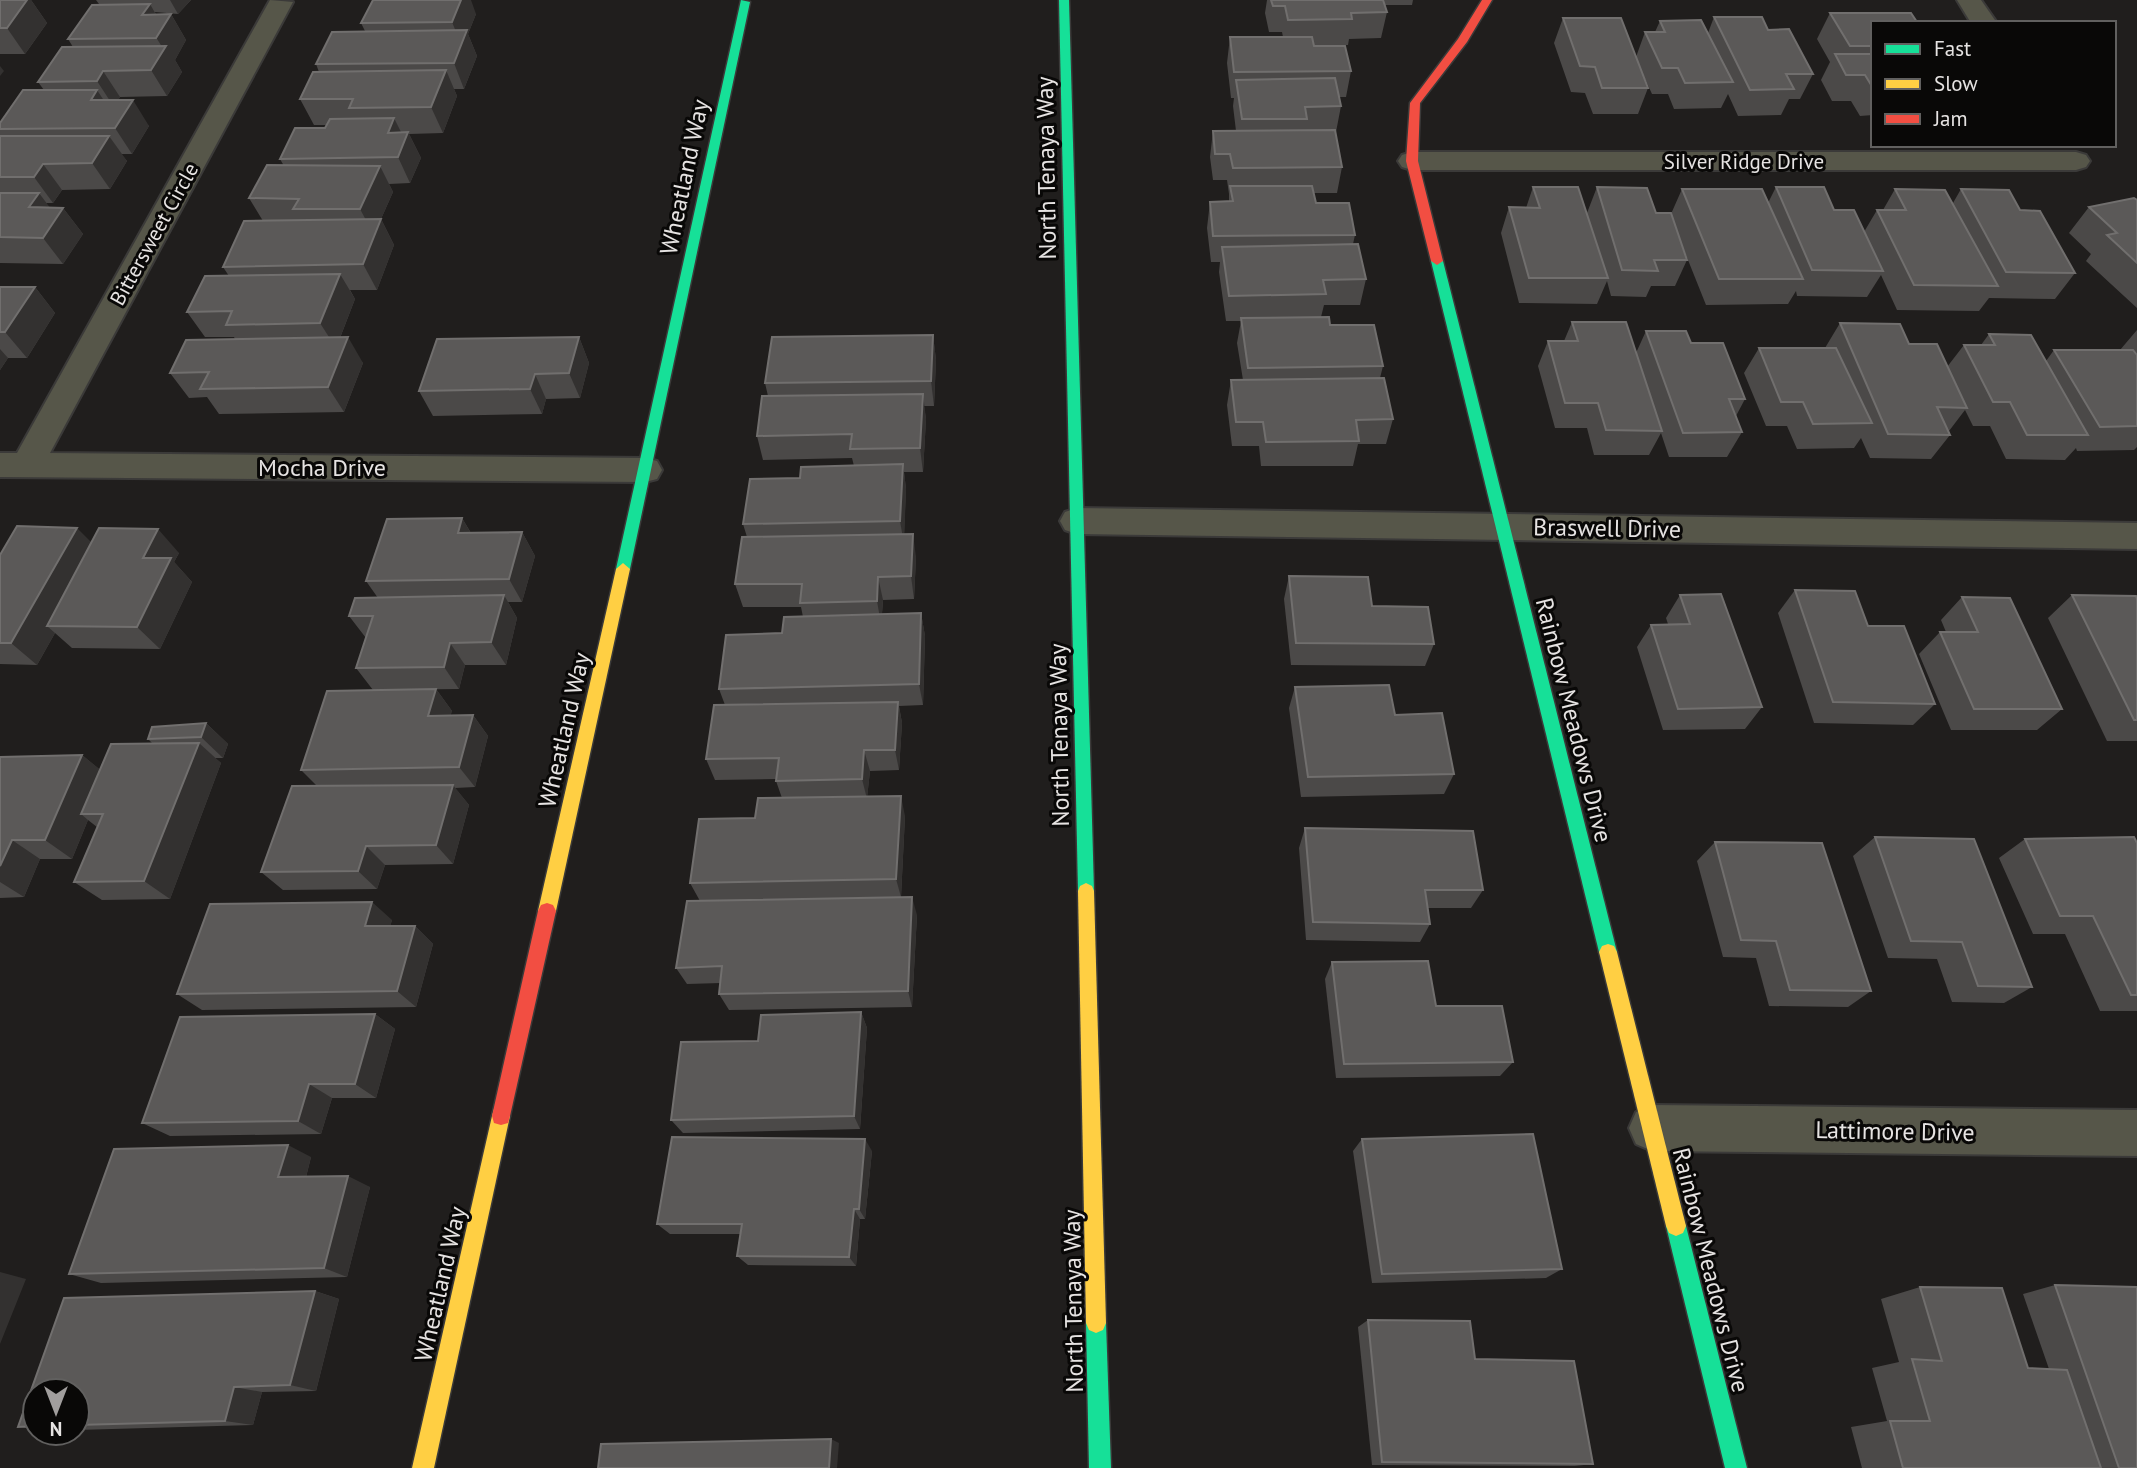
<svg xmlns="http://www.w3.org/2000/svg" width="2137" height="1468" font-family="'PT Sans',sans-serif">
<style>
.lines{fill:none;stroke-linecap:round;stroke-linejoin:round}
.street-casing{stroke:#3b3a39;stroke-width:4}
.fast-casing{stroke:#3b3a39;stroke-width:3}
.slow-casing{stroke:#3b3a39;stroke-width:3}
.jam-casing{stroke:#3b3a39;stroke-width:3}
.street{fill:#565649;fill-rule:evenodd}
.fast{fill:#16e098;fill-rule:evenodd}
.slow{fill:#ffcf43;fill-rule:evenodd}
.jam{fill:#f24e42;fill-rule:evenodd}
.wall{fill:#4b4948}
.shaded-wall{fill:#333130}
.building{fill:#5b5958;stroke:#716f6e;stroke-width:2}
.labels{text-anchor:middle;dominant-baseline:central;stroke-width:6;stroke-linejoin:round;paint-order:stroke}
.far-street-label{font-size:21px;fill:#e6e3e2;stroke:#090807}
.street-label{font-size:24px;fill:#e6e3e2;stroke:#090807}
</style>
<rect width="100%" height="100%" fill="#201e1d"/>
<g class="lines">
<defs>
<g id="street">
<path d="M270,0L293,2L50,453L645,458L657,461L662,470L657,479L645,482L0,477V453H17Z"/>
<path d="M1957,0H1981L1997,23H1971Z"/>
<path d="M1412,152H2076L2086,155L2090,161L2086,167L2076,170H1412L1402,167L1398,161L1402,155Z"/>
<path d="M1077,508L2137,523V549L1077,534L1065,530L1060,521L1065,512Z"/>
<path d="M1652,1105L2137,1110V1156L1652,1151L1636,1144L1629,1128L1636,1112Z"/>
</g>
<g id="fast">
<path d="M741,0L750,2L630,569L623,575L616,569Z"/>
<path d="M1059,0H1069L1094,891L1092,896L1086,899L1080,896L1078,891Z"/>
<path d="M1437,257L1443,261L1617,952L1614,958L1608,960L1602,958L1599,952L1431,261Z"/>
<path d="M1676,1216L1683,1219L1686,1226L1747,1468H1725L1666,1226L1669,1219Z"/>
<path d="M1096,1313L1103,1316L1106,1323L1111,1468H1089L1086,1323L1089,1316Z"/>
</g>
<g id="slow">
<path d="M623,563L630,569L556,911L553,917L547,919L541,917L538,911L616,569Z"/>
<path d="M1086,883L1092,886L1094,891L1106,1323L1103,1330L1096,1333L1089,1330L1086,1323L1078,891L1080,886Z"/>
<path d="M1608,944L1614,946L1617,952L1686,1226L1683,1233L1676,1236L1669,1233L1666,1226L1599,952L1602,946Z"/>
<path d="M501,1107L508,1109L510,1116L434,1468H412L492,1116L494,1109Z"/>
</g>
<g id="jam">
<path d="M1482,0H1492L1467,42L1420,103L1418,161L1443,261L1437,265L1431,261L1406,161L1410,103L1458,39Z"/>
<path d="M547,903L553,905L556,911L510,1116L508,1123L501,1125L494,1123L492,1116L538,911L541,905Z"/>
</g>
</defs>
<use href="#street" class="street-casing"/>
<use href="#fast" class="fast-casing"/>
<use href="#slow" class="slow-casing"/>
<use href="#jam" class="jam-casing"/>
<use href="#street" class="street"/>
<use href="#fast" class="fast"/>
<use href="#slow" class="slow"/>
<use href="#jam" class="jam"/>
</g>
<g class="wall">
<path d="M0,0H31L47,23L25,54H0Z"/>
<path d="M96,0H191L178,14L155,12L156,15L171,14L186,40L175,60L182,72L167,96L120,97L118,100L149,126L132,154H121L127,161L110,189L62,190L53,203H46L49,208H63L83,234L63,264L0,263V136H1L0,135V123L44,90L38,82L73,47L68,39L99,4Z"/>
<path d="M1267,0H1413L1412,5H1385L1387,12L1381,38L1349,39L1348,45L1314,46L1351,71L1346,97H1339L1341,106L1336,132H1335L1342,167L1337,193H1314L1316,203L1355,235L1353,244L1366,279L1360,305H1324L1321,317L1383,366L1380,378L1393,419L1386,444H1358L1353,466H1261L1259,446H1232L1227,405L1231,380H1243L1237,343L1241,321H1226L1219,272L1220,262H1211L1207,228L1210,202L1229,201V194L1227,180H1213L1210,157L1213,131H1236L1233,106L1234,98H1231L1227,63L1230,37H1283L1282,32H1269L1265,13Z"/>
<path d="M1830,13L1873,23V115L1860,116L1851,101H1832L1821,80L1830,62L1817,39Z"/>
<path d="M476,14L468,34L477,56L464,89H454L457,96L443,133L409,134L421,158L410,183L389,184L393,192L381,219L394,245L377,290H350L355,299L340,338L363,363L344,412L219,414L207,397L189,398L170,373L235,339L234,337H205L187,312L229,276L223,267L263,221L249,198L284,166L280,159L325,128L327,125H314L300,99L319,72L316,64L365,31L361,23Z"/>
<path d="M1714,17L1768,30L1813,74L1800,99H1789L1781,115L1738,116L1728,94L1721,108L1674,109L1668,94H1652L1642,72L1648,88L1638,114H1593L1585,93L1571,92L1554,43L1563,18L1636,57L1645,32H1655L1660,21L1708,33Z"/>
<path d="M1533,187L1587,213L1597,187L1656,213L1671,214L1682,189L1768,203L1776,187L1834,210L1864,232L1877,210H1883L1895,189L1953,203L1961,189L2020,210L2075,273L2055,299L1989,298L1979,311L1897,310L1881,275L1867,297L1797,296L1796,291L1788,304L1706,305L1680,240L1687,260L1675,286H1651L1646,297L1611,296L1607,281L1597,304L1519,303L1501,233L1509,207L1526,208Z"/>
<path d="M2137,200V308L2086,261L2091,254L2069,233L2089,207Z"/>
<path d="M0,287H35L55,313L27,358H8L0,370Z"/>
<path d="M1572,322L1636,353L1646,331L1691,343L1745,399L1736,416L1742,432L1727,457H1669L1661,433L1649,455H1594L1587,428H1555L1538,366L1548,341H1564Z"/>
<path d="M1840,323L1909,344L1947,367L1964,345H1981L1989,334L2046,361L2054,350H2120L2137,330V447L2134,450L2077,451L2076,448L2065,460L2006,459L1990,426H1973L1965,410L1949,431L1950,435L1931,459L1870,458L1861,438L1854,448L1797,449L1787,426H1766L1744,373L1759,348H1825Z"/>
<path d="M933,335L936,360L934,406H924L926,419L923,472H904L906,489L904,534L916,557L914,599L883,600L882,614L921,613L925,636L923,705L899,706L902,723L899,770L870,771L867,797L905,816L901,897L700,901L690,883L755,818L782,798L776,781V779L715,780L706,759L725,705L719,689L782,633L803,617L801,607H743L735,584L747,537L743,524L800,478L854,466L852,458L763,460L757,436L768,396L765,383Z"/>
<path d="M579,337L589,363L580,398L546,399L542,414L433,416L419,391Z"/>
<path d="M462,518L471,533L522,532L535,556L522,602H508L517,618L506,665H465L459,689L373,690L356,668L366,638L349,616L378,598L366,581Z"/>
<path d="M91,542L179,553L174,562L192,582L160,649L72,648L55,633L37,665L0,664V555Z"/>
<path d="M1289,576L1372,606L1434,644L1425,666L1291,665L1284,599Z"/>
<path d="M1795,590L1868,626L1935,704L1913,725L1814,723L1778,613Z"/>
<path d="M1680,595L1762,707L1745,729L1663,730L1637,647L1651,625L1668,624L1666,618Z"/>
<path d="M2072,595L2137,599V741H2107L2048,618Z"/>
<path d="M1962,597L2062,709L2037,730H1951L1919,654L1940,632H1946L1941,620Z"/>
<path d="M1295,687L1395,715L1454,774L1444,794L1301,797L1289,708Z"/>
<path d="M436,689L452,711L450,715H473L488,736L475,787L455,788L469,805L453,864L385,865L377,889L283,890L261,872L317,786L301,770Z"/>
<path d="M206,723L228,744L223,758H215L221,763L170,899L102,900L74,882L97,827L88,820L72,859H40L24,897L0,898V757L82,755L100,770L152,743L148,739Z"/>
<path d="M1305,828L1483,890L1471,908H1428L1430,924L1420,942L1306,940L1299,848Z"/>
<path d="M1875,837L2032,987L2004,1003L1952,1002L1937,959L1888,958L1853,856Z"/>
<path d="M2025,839L2137,843V1011H2100L2065,934H2033L1999,858Z"/>
<path d="M1715,842L1871,991L1848,1007L1769,1006L1756,958L1723,957L1697,861Z"/>
<path d="M917,915L912,1007L729,1010L719,994L721,983L687,984L676,968Z"/>
<path d="M392,920L390,926H415L433,944L416,1007L202,1010L177,994Z"/>
<path d="M1332,962L1436,1006L1513,1062L1500,1076L1336,1078L1325,979Z"/>
<path d="M861,1012L867,1028L860,1129L683,1133L671,1120L758,1041Z"/>
<path d="M375,1014L395,1029L376,1098H332L321,1134L170,1136L142,1123Z"/>
<path d="M1362,1139L1562,1269L1546,1278L1372,1283L1353,1151Z"/>
<path d="M872,1151L865,1219H860L856,1266L748,1265L737,1256L740,1234H670L657,1224Z"/>
<path d="M311,1157L306,1177L370,1187L347,1277L101,1283L69,1274Z"/>
<path d="M2055,1285L2137,1468H1862L1851,1427L1887,1421L1872,1368L1899,1362L1881,1299L1920,1287L2028,1368L2049,1369L2023,1294Z"/>
<path d="M315,1291L339,1299L316,1391L262,1392L253,1425L77,1430V1391H35V1429L18,1427L64,1298Z"/>
<path d="M1368,1320L1475,1359L1593,1464L1575,1466L1372,1465L1358,1327Z"/>
</g>
<g class="shaded-wall">
<path d="M0,0H31L47,23L25,54L7,28Z"/>
<path d="M170,0H191L178,14Z"/>
<path d="M461,0H471L476,14L468,34L477,56L464,89L454,63L461,44L452,22Z"/>
<path d="M150,4L163,27L171,14L186,40L175,60L182,72L167,96L151,70L164,50L142,15Z"/>
<path d="M0,66L4,71L0,76Z"/>
<path d="M446,70L457,96L443,133L431,107Z"/>
<path d="M103,71L120,97L114,107L97,81Z"/>
<path d="M97,90L114,116L91,100Z"/>
<path d="M133,100L149,126L132,154L115,128Z"/>
<path d="M394,118L405,140L408,132L421,158L410,183L398,157L388,133Z"/>
<path d="M109,136L127,161L110,189L92,163Z"/>
<path d="M43,164L62,190L53,203L34,177Z"/>
<path d="M380,166L393,192L381,219L394,245L377,290L363,264L374,235L360,209Z"/>
<path d="M39,193L57,217L63,208L83,234L63,264L43,238L29,207Z"/>
<path d="M340,274L355,299L336,348L320,323Z"/>
<path d="M35,287L55,313L27,358L5,332Z"/>
<path d="M933,335L936,360L934,406L931,381Z"/>
<path d="M348,337L363,363L344,412L328,387Z"/>
<path d="M579,337L589,363L580,398L569,373Z"/>
<path d="M0,349L8,358L0,370Z"/>
<path d="M535,374L546,399L542,414L530,389Z"/>
<path d="M923,394L926,419L923,472L920,448Z"/>
<path d="M903,464L906,489L904,544L900,521Z"/>
<path d="M462,518L476,542L458,533Z"/>
<path d="M77,528L100,551L47,626L55,633L37,665L11,643Z"/>
<path d="M158,529L179,553L174,562L192,582L160,649L137,627L143,558Z"/>
<path d="M522,532L535,556L522,602L509,579Z"/>
<path d="M913,534L916,557L914,599L911,576Z"/>
<path d="M878,577L883,600L881,624L877,601Z"/>
<path d="M504,595L517,618L506,665L491,642Z"/>
<path d="M921,613L925,636L923,705L919,684Z"/>
<path d="M450,643L465,665L459,689L444,667Z"/>
<path d="M436,689L452,711L445,737L428,716Z"/>
<path d="M898,702L902,723L899,770L895,750Z"/>
<path d="M473,715L488,736L475,787L459,767Z"/>
<path d="M206,723L228,744L223,758L201,737Z"/>
<path d="M199,743L221,763L170,899L144,881Z"/>
<path d="M864,750L870,771L867,799L862,779Z"/>
<path d="M82,755L107,775L81,814L88,820L72,859L45,840Z"/>
<path d="M453,785L469,805L453,864L436,845Z"/>
<path d="M901,796L905,816L901,897L896,879Z"/>
<path d="M12,840L40,859L24,897L0,882V866Z"/>
<path d="M366,846L385,865L377,889L358,871Z"/>
<path d="M912,897L917,915L912,1007L908,991Z"/>
<path d="M372,902L392,920L385,944L365,926Z"/>
<path d="M415,926L433,944L416,1007L397,991Z"/>
<path d="M861,1012L867,1028L860,1129L854,1116Z"/>
<path d="M375,1014L395,1029L376,1098L355,1084Z"/>
<path d="M309,1084L332,1098L321,1134L298,1121Z"/>
<path d="M865,1139L872,1151L865,1219L859,1209Z"/>
<path d="M288,1145L311,1157L303,1189L278,1177Z"/>
<path d="M348,1176L370,1187L347,1277L324,1268Z"/>
<path d="M854,1209L860,1219L856,1266L849,1257Z"/>
<path d="M0,1272L26,1279L0,1344Z"/>
<path d="M315,1291L339,1299L316,1391L290,1385Z"/>
<path d="M234,1387L262,1392L253,1425L225,1421Z"/>
<path d="M831,1439L839,1443L837,1468H829Z"/>
</g>
<g class="building">
<path d="M0,0H27L7,28H0Z"/>
<path d="M373,0H461L452,22L361,23Z"/>
<path d="M1271,0H1383L1387,12L1351,13L1352,19L1288,20L1285,6H1273Z"/>
<path d="M150,4L142,15L171,14L156,38L68,39L92,5Z"/>
<path d="M1830,13H1911L1917,22H1946L1947,23H1873V46H1850Z"/>
<path d="M1714,17H1762L1768,30L1789,29L1813,74H1786L1794,89L1750,90Z"/>
<path d="M1563,18H1621L1648,88H1602L1595,67L1580,66Z"/>
<path d="M1701,20L1733,82L1685,83L1678,68H1662L1645,32H1665L1660,21Z"/>
<path d="M467,30L454,63L316,64L332,32Z"/>
<path d="M1230,37H1312L1314,46H1345L1351,71L1234,72Z"/>
<path d="M166,46L151,70L103,71L97,81L38,82L62,47Z"/>
<path d="M1835,54H1873V88L1865,75H1846Z"/>
<path d="M446,70L431,107L349,108L353,99H300L313,72Z"/>
<path d="M1335,78L1341,106L1305,107L1307,119H1242L1236,80Z"/>
<path d="M23,90H97L91,100H133L115,128L0,129V123Z"/>
<path d="M394,118L388,133L408,132L398,157L280,159L295,128H325L330,119Z"/>
<path d="M1335,130L1342,167L1233,168L1230,154H1215L1213,131Z"/>
<path d="M0,136H109L92,163L43,164L34,177H0Z"/>
<path d="M267,165L380,166L360,209H293L299,199L249,198Z"/>
<path d="M1230,186H1312L1316,203H1349L1355,235L1213,236L1210,202L1233,201Z"/>
<path d="M1533,187H1578L1608,278H1529L1509,207L1540,208Z"/>
<path d="M1597,187L1647,188L1656,213H1671L1687,260H1654L1658,271L1622,270Z"/>
<path d="M1776,187H1824L1834,210H1854L1883,271L1812,270Z"/>
<path d="M1682,189H1762L1803,279H1719Z"/>
<path d="M1895,189L1945,190L1998,286L1914,285L1877,210H1906Z"/>
<path d="M1961,189L2009,190L2020,210L2040,211L2075,273L2006,272Z"/>
<path d="M0,193H39L29,207L63,208L43,238L0,237Z"/>
<path d="M2134,198L2137,200V263L2107,235L2117,233L2089,207Z"/>
<path d="M381,219L363,264L223,267L244,221Z"/>
<path d="M1358,244L1366,279L1323,280L1326,294L1229,296L1222,247Z"/>
<path d="M340,274L320,323L226,325L232,311L187,312L205,276Z"/>
<path d="M0,287H35L5,332H0Z"/>
<path d="M1329,317L1330,325H1374L1383,366L1248,368L1241,318Z"/>
<path d="M1572,322H1626L1662,431L1606,430L1598,403H1565L1548,341H1578Z"/>
<path d="M1840,323L1900,324L1909,344H1937L1967,408L1937,407L1950,435L1888,434Z"/>
<path d="M1646,331H1686L1691,343H1723L1745,399H1729L1742,432L1683,433Z"/>
<path d="M1989,334L2031,335L2088,435H2027L2010,402H1993L1964,345H1995Z"/>
<path d="M933,335L931,381L765,383L772,337Z"/>
<path d="M348,337L328,387L200,389L209,372L170,373L186,340Z"/>
<path d="M579,337L569,373L535,374L530,389L419,391L437,339Z"/>
<path d="M1759,348H1836L1872,423L1813,424L1803,402H1781Z"/>
<path d="M2054,350H2133L2137,355V426L2100,427Z"/>
<path d="M1384,378L1393,419L1356,420L1359,441L1266,442L1263,422H1236L1231,380Z"/>
<path d="M923,394L920,448L850,449L852,434L757,436L762,396Z"/>
<path d="M903,464L900,521L743,524L750,479L800,478L801,467Z"/>
<path d="M462,518L458,533L522,532L509,579L366,581L387,519Z"/>
<path d="M17,526L77,528L11,643H0V555Z"/>
<path d="M99,528L158,529L143,558H171L137,627L47,626Z"/>
<path d="M913,534L911,576L878,577L877,601L800,603L802,584H735L742,537Z"/>
<path d="M1289,576L1368,577L1372,606L1428,607L1434,644L1296,643Z"/>
<path d="M1795,590L1855,591L1868,626H1904L1935,704L1833,702Z"/>
<path d="M1721,594L1762,707L1678,709L1651,625L1690,624L1680,595Z"/>
<path d="M504,595L491,642L450,643L444,667L356,668L373,616H349L355,598Z"/>
<path d="M2072,595L2136,596L2137,599V720H2134Z"/>
<path d="M1962,597L2010,598L2062,709H1974L1940,632H1978Z"/>
<path d="M921,613L919,684L719,689L726,635L782,633L784,617Z"/>
<path d="M1389,685L1395,715L1442,713L1454,774L1308,777L1295,687Z"/>
<path d="M436,689L428,716L473,715L459,767L301,770L327,691Z"/>
<path d="M898,702L895,750H864L862,779L776,781L779,758L706,759L714,705Z"/>
<path d="M206,723L201,737L148,739L152,727Z"/>
<path d="M199,743L144,881L74,882L103,814H81L111,744Z"/>
<path d="M82,755L45,840H12L0,866V757Z"/>
<path d="M453,785L436,845L366,846L358,871L261,872L292,786Z"/>
<path d="M901,796L896,879L690,883L699,819L755,818L758,798Z"/>
<path d="M1305,828L1473,831L1483,890H1425L1430,924L1313,922Z"/>
<path d="M1875,837L1974,839L2032,987L1978,986L1962,942L1911,941Z"/>
<path d="M2134,837L2137,843V995H2131L2093,916H2060L2025,839Z"/>
<path d="M1715,842L1822,843L1871,991L1790,990L1776,941L1741,940Z"/>
<path d="M912,897L908,991L719,994L722,966L676,968L687,901Z"/>
<path d="M372,902L365,926H415L397,991L177,994L210,904Z"/>
<path d="M1428,961L1436,1006H1502L1513,1062L1344,1064L1332,962Z"/>
<path d="M861,1012L854,1116L671,1120L681,1042L758,1041L761,1015Z"/>
<path d="M375,1014L355,1084H309L298,1121L142,1123L180,1017Z"/>
<path d="M1533,1134L1562,1269L1382,1274L1362,1139Z"/>
<path d="M672,1137L865,1139L859,1209H854L849,1257L737,1256L742,1224H657Z"/>
<path d="M288,1145L278,1177L348,1176L324,1268L69,1274L114,1149Z"/>
<path d="M2055,1285L2137,1287V1468H2119Z"/>
<path d="M1920,1287L2002,1288L2028,1368L2067,1370L2101,1468H1903L1890,1421H1930L1912,1359L1942,1361Z"/>
<path d="M315,1291L290,1385L234,1387L225,1421L77,1425V1391H35V1426L18,1427L64,1298Z"/>
<path d="M1368,1320L1470,1321L1475,1359L1574,1361L1593,1464L1382,1462Z"/>
<path d="M831,1439L829,1468H598L601,1444Z"/>
</g>
<g class="labels">
<g class="far-street-label">
<text x="1744" y="161">Silver Ridge Drive</text>
<text transform="translate(154 234) rotate(-61)">Bittersweet Circle</text>
</g>
<g class="street-label">
<text transform="translate(1046 168) rotate(-91)">North Tenaya Way</text>
<text transform="translate(684 177) rotate(-78)">Wheatland Way</text>
<text x="322" y="467">Mocha Drive</text>
<text transform="translate(1607 528) rotate(1)">Braswell Drive</text>
<text transform="translate(1574 720) rotate(76)">Rainbow Meadows Drive</text>
<text transform="translate(564 730) rotate(-77)">Wheatland Way</text>
<text transform="translate(1059 735) rotate(-91)">North Tenaya Way</text>
<text transform="translate(1895 1131) rotate(1)">Lattimore Drive</text>
<text transform="translate(1711 1270) rotate(76)">Rainbow Meadows Drive</text>
<text transform="translate(440 1284) rotate(-77)">Wheatland Way</text>
<text transform="translate(1073 1301) rotate(-91)">North Tenaya Way</text>
</g>
</g>
<rect x="1871" y="21" width="245" height="126" fill="#090807" stroke="#61605f" stroke-width="2"/>
<rect x="1885" y="44" width="35" height="10" fill="#16e098" stroke="#61605f" stroke-width="2"/>
<text x="1934" y="56" font-size="21" fill="#e6e3e2">Fast</text>
<rect x="1885" y="79" width="35" height="10" fill="#ffcf43" stroke="#61605f" stroke-width="2"/>
<text x="1934" y="91" font-size="21" fill="#e6e3e2">Slow</text>
<rect x="1885" y="114" width="35" height="10" fill="#f24e42" stroke="#61605f" stroke-width="2"/>
<text x="1934" y="126" font-size="21" fill="#e6e3e2">Jam</text>
<g transform="translate(56 1412) rotate(180)"><circle r="33" fill="#090807" stroke="#61605f" stroke-width="2"/>
<path d="M0-5L12 26L0 18L-12 26Z" fill="#a19e9d"/>
<text y="-10" font-size="19" font-weight="bold" text-anchor="middle" fill="#e6e3e2">N</text>
</g>
</svg>
